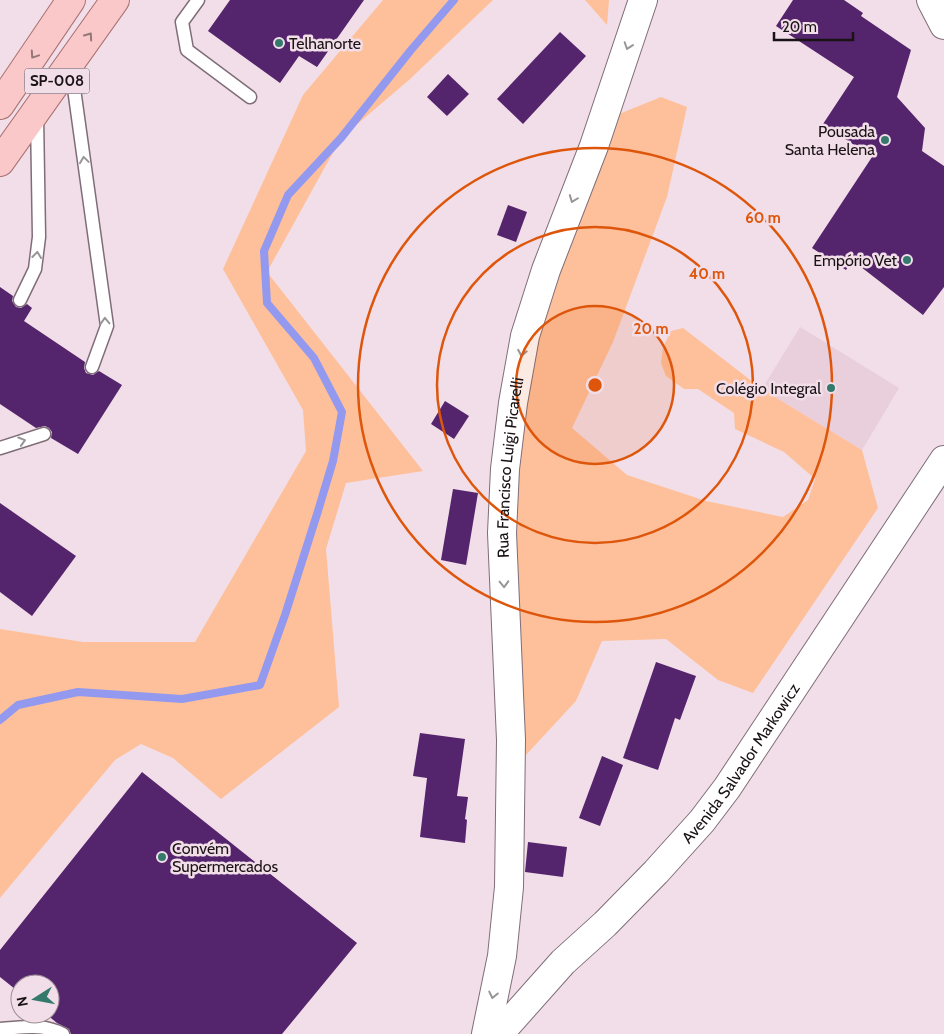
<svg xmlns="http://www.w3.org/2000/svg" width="944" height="1034" font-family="Cabin,sans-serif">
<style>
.built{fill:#e9cedc}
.green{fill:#fec09a}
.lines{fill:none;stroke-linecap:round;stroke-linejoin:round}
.stream{stroke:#9399ef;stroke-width:8}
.building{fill:#54246c}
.service-casing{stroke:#7f6e77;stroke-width:15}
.tertiary-casing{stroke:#7f6e77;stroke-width:30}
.primary-casing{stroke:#a97172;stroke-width:30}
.service{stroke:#fff;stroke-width:12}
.tertiary{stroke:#fff;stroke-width:28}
.primary{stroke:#fac8c8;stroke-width:28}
.oneway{stroke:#957778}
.oneway2{stroke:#989596}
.ring{fill:none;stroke:#de560c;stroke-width:2.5}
.poi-dot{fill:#35796d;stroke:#f2dee8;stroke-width:2}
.labels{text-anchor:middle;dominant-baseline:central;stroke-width:5;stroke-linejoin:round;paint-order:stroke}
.shield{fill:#f2dee8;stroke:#5b5055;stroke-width:1}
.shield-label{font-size:15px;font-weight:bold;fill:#1a1316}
.poi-label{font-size:16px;fill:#1a1316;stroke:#f2dee8;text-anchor:end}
.street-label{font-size:16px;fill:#1a1316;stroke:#f2dee8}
.centre{fill:#de560c;stroke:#f2dee8;stroke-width:2.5}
.ring-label{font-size:15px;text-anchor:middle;font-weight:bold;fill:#de560c;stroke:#f2dee8;stroke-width:5;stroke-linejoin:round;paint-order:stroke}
</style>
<rect width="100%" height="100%" fill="#f2dee8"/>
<path class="built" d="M800,327L899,388L862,450L762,389Z"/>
<g class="green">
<path d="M383,0H493L409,80L341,138L267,272L423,471L346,483L326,549L339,707L221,799L173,758L141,744L115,760L0,898V629L83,642H195L306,451L303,410L223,269L303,95Z"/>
<path d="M585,0H609L607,25Z"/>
<path d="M661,97L687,107L667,197L613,342L572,428L627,475L706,501L783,517L808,500L815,479L784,452L735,429L734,413L698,389H684L666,376L661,363L663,347L671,331L683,328L762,389L862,450L878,508L753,693L718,680L666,639L602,641L576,701L526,755L511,681L516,429L549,299L619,114Z"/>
</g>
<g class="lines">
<path class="stream" d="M0,720L18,705L78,692L182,699L260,685L285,615L318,511L333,461L342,412L314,358L267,303L264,251L288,195L341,138L411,50L454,0"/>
</g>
<g class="building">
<path d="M230,0H364L317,67L299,56L280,83L208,31Z"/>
<path d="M793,0H844L863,13L861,16L911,50L897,97L925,128L922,151L944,166V287L923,315L852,260L846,270L812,248L872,157L823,124L854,77L776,26Z"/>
<path d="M560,32L586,56L523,124L497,99Z"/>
<path d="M448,74L469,94L447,116L427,97Z"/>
<path d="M508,205L527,212L516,242L497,235Z"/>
<path d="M0,287L13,296L12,301L16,307L21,308L27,304L32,308L24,321L85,362L84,368L86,373L93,375L99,371L122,385L78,454L51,438L52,432L49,428L45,426L36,428L0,404Z"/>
<path d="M445,401L469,416L454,439L431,424Z"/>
<path d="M453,489L478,493L466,565L441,560Z"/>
<path d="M0,503L76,556L32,616L0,592Z"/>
<path d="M656,662L696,676L680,720L675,718L658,770L623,758Z"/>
<path d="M420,733L465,739L457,796L468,797L465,819L467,820L465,843L420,837L427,778L413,776Z"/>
<path d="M602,756L623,765L600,826L579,818Z"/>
<path d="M142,772L357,943L282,1034H71L69,1029L57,1023L46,1014H50V984H20V993L0,977V950Z"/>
<path d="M528,842L567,847L563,877L525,872Z"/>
</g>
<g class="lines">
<defs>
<g id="service">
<path d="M198,0L182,22L187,50L250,97"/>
<path d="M71,67L107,326L92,367"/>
<path d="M20,300L35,269L39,237L37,116"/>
<path d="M0,448L44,434"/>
<path d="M0,1029C22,1028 42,1023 63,1034"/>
</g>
<g id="tertiary">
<path d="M931,0L944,25"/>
<path id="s1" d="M486,1034L502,956L509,887L511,740L502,533L505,469L513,403L525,336L546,270L594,146L643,0"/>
<path id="s2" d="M499,1034L563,962L605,924L656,872L702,821L727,788L944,460"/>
</g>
<g id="primary">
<path d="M0,105L71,0"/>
<path d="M0,162L115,0"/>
</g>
</defs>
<use href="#service" class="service-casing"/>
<use href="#tertiary" class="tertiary-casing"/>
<use href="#primary" class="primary-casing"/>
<use href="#service" class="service"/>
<use href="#tertiary" class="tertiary"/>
<use href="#primary" class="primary"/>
</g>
<defs><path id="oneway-chevron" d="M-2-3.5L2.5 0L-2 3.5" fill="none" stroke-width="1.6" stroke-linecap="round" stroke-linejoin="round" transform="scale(1.25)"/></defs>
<g class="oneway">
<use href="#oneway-chevron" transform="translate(89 36) rotate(-55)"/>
<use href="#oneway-chevron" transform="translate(34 55) rotate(124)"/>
</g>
<g class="oneway2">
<use href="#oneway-chevron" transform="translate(628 46) rotate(109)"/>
<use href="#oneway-chevron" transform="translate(84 160) rotate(-98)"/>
<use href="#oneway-chevron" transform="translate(573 199) rotate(111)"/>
<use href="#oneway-chevron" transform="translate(37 255) rotate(-83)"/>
<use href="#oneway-chevron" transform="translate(105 321) rotate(-92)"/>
<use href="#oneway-chevron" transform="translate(522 353) rotate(100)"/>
<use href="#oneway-chevron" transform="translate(22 441) rotate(-17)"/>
<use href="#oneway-chevron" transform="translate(504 584) rotate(88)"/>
<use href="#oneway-chevron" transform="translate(493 995) rotate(102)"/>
</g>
<circle cx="595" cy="385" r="79" fill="#de560c" fill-opacity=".12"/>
<g class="ring">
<circle cx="595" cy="385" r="79"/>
<circle cx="595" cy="385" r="158"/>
<circle cx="595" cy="385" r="237"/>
</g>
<g class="poi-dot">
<circle cx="279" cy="43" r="5"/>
<circle cx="885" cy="140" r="5"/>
<circle cx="907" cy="260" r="5"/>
<circle cx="831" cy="388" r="5"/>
<circle cx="162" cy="857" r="5"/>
</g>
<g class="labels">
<rect class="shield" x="24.5" y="68.5" width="65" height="25" rx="4"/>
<g class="shield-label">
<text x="57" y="81">SP-008</text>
</g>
<g class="poi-label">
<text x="289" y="43" text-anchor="start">Telhanorte</text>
<text x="875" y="131">Pousada<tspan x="875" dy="18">Santa Helena</tspan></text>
<text x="897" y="260">Empório Vet</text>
<text x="821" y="388">Colégio Integral</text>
<text x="172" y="848" text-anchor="start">Convém<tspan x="172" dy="18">Supermercados</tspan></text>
</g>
<g class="street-label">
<text stroke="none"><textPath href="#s1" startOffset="569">Rua Francisco Luigi Picarelli</textPath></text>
<text stroke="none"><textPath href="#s2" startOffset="364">Avenida Salvador Markowicz</textPath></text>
</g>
</g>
<circle cx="595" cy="385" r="8" class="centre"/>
<g class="ring-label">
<text x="763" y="223">60 m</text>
<text x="707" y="279">40 m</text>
<text x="651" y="334">20 m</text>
</g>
<g transform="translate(35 999) rotate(259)"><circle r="24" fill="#f2dee8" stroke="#9c8d94"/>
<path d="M0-4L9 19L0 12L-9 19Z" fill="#35796d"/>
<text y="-8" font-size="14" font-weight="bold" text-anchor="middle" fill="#1a1316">N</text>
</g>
<path d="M774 32v8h79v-8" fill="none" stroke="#1a1316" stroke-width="2.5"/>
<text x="782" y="32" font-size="15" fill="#1a1316" stroke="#f2dee8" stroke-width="4" paint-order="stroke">20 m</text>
</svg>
